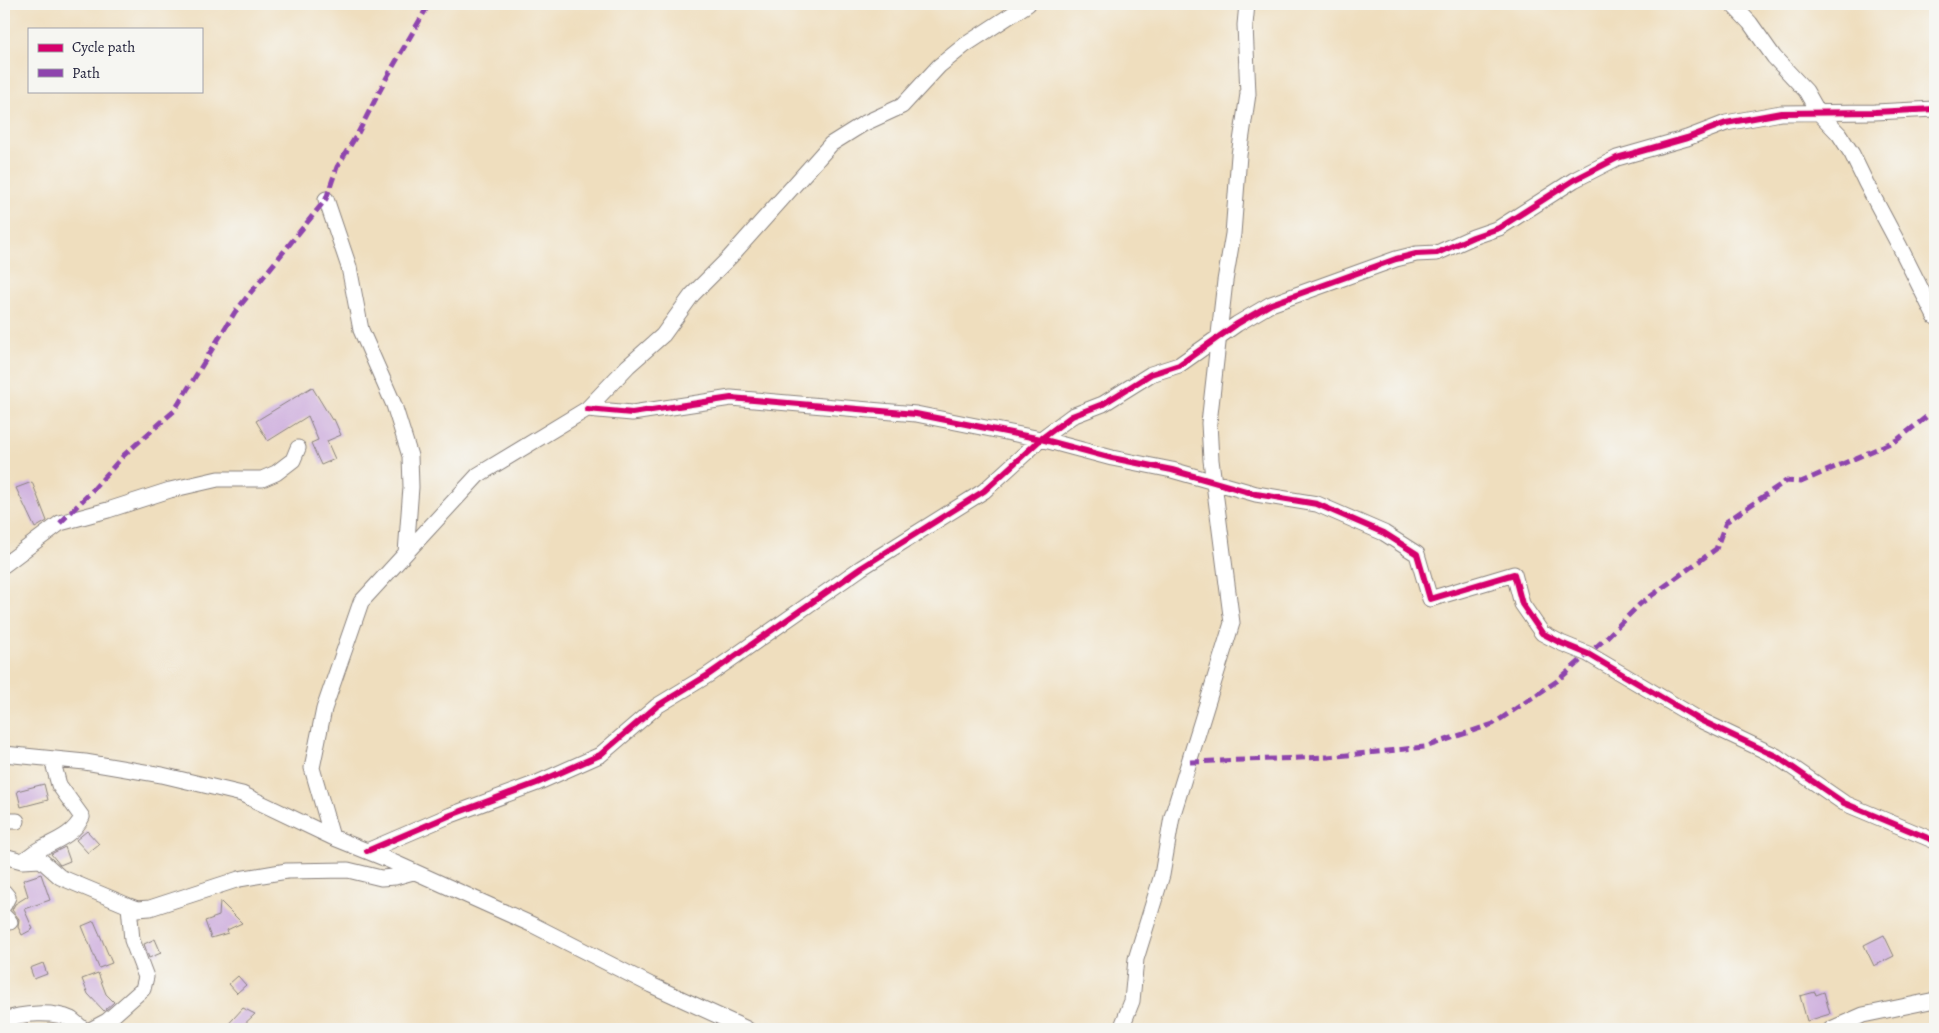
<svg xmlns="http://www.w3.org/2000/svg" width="1939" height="1033" font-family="Alegreya,serif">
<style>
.building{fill:#d0b2df}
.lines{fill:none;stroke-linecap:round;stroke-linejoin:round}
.minor-casing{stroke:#88807c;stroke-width:17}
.minor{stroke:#fff;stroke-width:15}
.quiet{stroke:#8e44ad;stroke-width:5;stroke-dasharray:10 5;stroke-linecap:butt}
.cycleway-casing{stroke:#f6f6f2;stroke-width:9}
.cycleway{stroke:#d6006c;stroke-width:6}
</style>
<rect width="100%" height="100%" fill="#f6f6f2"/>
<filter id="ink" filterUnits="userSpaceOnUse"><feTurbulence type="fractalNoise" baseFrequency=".02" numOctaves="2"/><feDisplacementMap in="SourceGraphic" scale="10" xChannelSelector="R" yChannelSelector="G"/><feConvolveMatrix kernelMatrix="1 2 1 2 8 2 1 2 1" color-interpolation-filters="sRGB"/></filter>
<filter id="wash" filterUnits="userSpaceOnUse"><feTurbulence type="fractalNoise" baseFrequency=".0096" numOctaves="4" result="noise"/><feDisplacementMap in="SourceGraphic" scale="20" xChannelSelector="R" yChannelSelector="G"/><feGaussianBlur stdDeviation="1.12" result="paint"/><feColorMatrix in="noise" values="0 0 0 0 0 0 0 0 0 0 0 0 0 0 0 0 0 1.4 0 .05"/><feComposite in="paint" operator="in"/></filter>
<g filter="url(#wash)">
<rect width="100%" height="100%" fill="#efdebe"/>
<g id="blocks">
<path class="building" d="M312,387L332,420L334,419L341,435L327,441L335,459L321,465L311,443L318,440L308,416L268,441L256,421Z
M32,482L47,521L35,528L16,488Z
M44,784L48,800L21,807L17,791Z
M87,831L99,844L88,853L76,840Z
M65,847L70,861L60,865L51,854Z
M41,874L50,900L24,909L33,929L22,935L18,927L19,919L12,910L15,904L28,896L23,880Z
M220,901L242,923L227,930L228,933L211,938L205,921L219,916Z
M94,921L112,963L99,968L82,926Z
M1884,935L1894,956L1874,966L1864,945Z
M155,939L161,953L149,958L144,944Z
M43,963L47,974L34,979L30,968Z
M98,973L106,994L114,1002L104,1011L88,994L82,979Z
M238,976L246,985L237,993L229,984Z
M1815,992L1816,995L1824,992L1830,1014L1807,1021L1800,996Z
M243,1008L255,1014L239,1029H224Z"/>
</g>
</g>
<g filter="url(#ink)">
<use href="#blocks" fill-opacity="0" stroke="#88807c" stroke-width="1"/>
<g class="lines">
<defs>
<path id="minor" d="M1732,4L1750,23L1774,57L1806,91L1818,112L1839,134L1852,154L1866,183L1900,247L1935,317
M326,199L349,267L361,330L394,405L410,456L411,487L406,553L361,602L324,709L312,768L332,837
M587,409L632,413L731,398L916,414L1041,439L1112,458L1172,470L1256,494L1317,504L1384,533L1417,554L1430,599L1514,574L1522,604L1542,633L1561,643L1588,654L1700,720L1776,756L1844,803L1935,841
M406,553L478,475L587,409L628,366L663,335L692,295L730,257L831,144L863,124L902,106L939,66L965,45L1028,4
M4,565L60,523L108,510L170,490L218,479H262L276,473L293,460L298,448
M4,754L85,762L162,775L242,794L332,837L384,858L533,925L651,985L747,1029
M4,821H17
M367,851L451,815L537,783L600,755L657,706L708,675L861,568L984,491L1041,439L1072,416L1103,404L1151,374L1179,365L1237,324L1271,304L1396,259L1416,254L1437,253L1473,237L1499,228L1574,180L1617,158L1687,138L1726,123L1781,113L1875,112L1935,109
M4,856L22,861L41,860L60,877L129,906
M22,861C29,857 35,851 42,848C58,840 74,834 82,817L59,785L52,759
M4,892L8,897L4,905
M4,916L10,922
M4,1020C22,1013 53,1011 71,1019C75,1022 79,1026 83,1029
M92,1029L107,1021L143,989L146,977L132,940L129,906L137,909L150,908L239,879L287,871L348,870L381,878L395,877L413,872
M1121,1029L1132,1001L1136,959L1162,875L1172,817L1232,623L1211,460L1209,423L1225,281L1233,234L1239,155L1248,94L1245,25L1247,4
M1831,1029L1863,1015L1935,1000"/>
</defs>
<use href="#minor" class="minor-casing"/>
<use href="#minor" class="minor"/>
<path class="quiet" d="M60,523L91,492L124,455L174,411L235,312L326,199L337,167L358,133L387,77L429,4
M1190,762L1328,757L1425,747L1493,724L1557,681L1604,640L1640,604L1716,549L1726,522L1786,481L1801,482L1897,440L1935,410"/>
<defs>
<path id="cycleway" d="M587,409L632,413L731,398L916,414L1041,439L1112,458L1172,470L1256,494L1317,504L1384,533L1417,554L1430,599L1514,574L1522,604L1542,633L1561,643L1588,654L1700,720L1776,756L1844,803L1935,841
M367,851L451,815L537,783L600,755L657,706L708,675L861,568L984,491L1041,439L1072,416L1103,404L1151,374L1179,365L1237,324L1271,304L1396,259L1416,254L1437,253L1473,237L1499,228L1574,180L1617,158L1687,138L1726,123L1781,113L1875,112L1935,109"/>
</defs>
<use href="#cycleway" class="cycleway-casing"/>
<use href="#cycleway" class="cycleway"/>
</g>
</g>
<rect width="1939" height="1033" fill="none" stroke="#f6f6f2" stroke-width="20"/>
<rect x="28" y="28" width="175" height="65" fill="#f6f6f2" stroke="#a1a1a9"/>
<rect x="38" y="44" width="25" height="8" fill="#d6006c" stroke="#a1a1a9"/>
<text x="72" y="52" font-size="15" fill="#22223b">Cycle path</text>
<rect x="38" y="69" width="25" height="8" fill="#8e44ad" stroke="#a1a1a9"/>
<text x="72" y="78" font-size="15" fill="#22223b">Path</text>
</svg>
